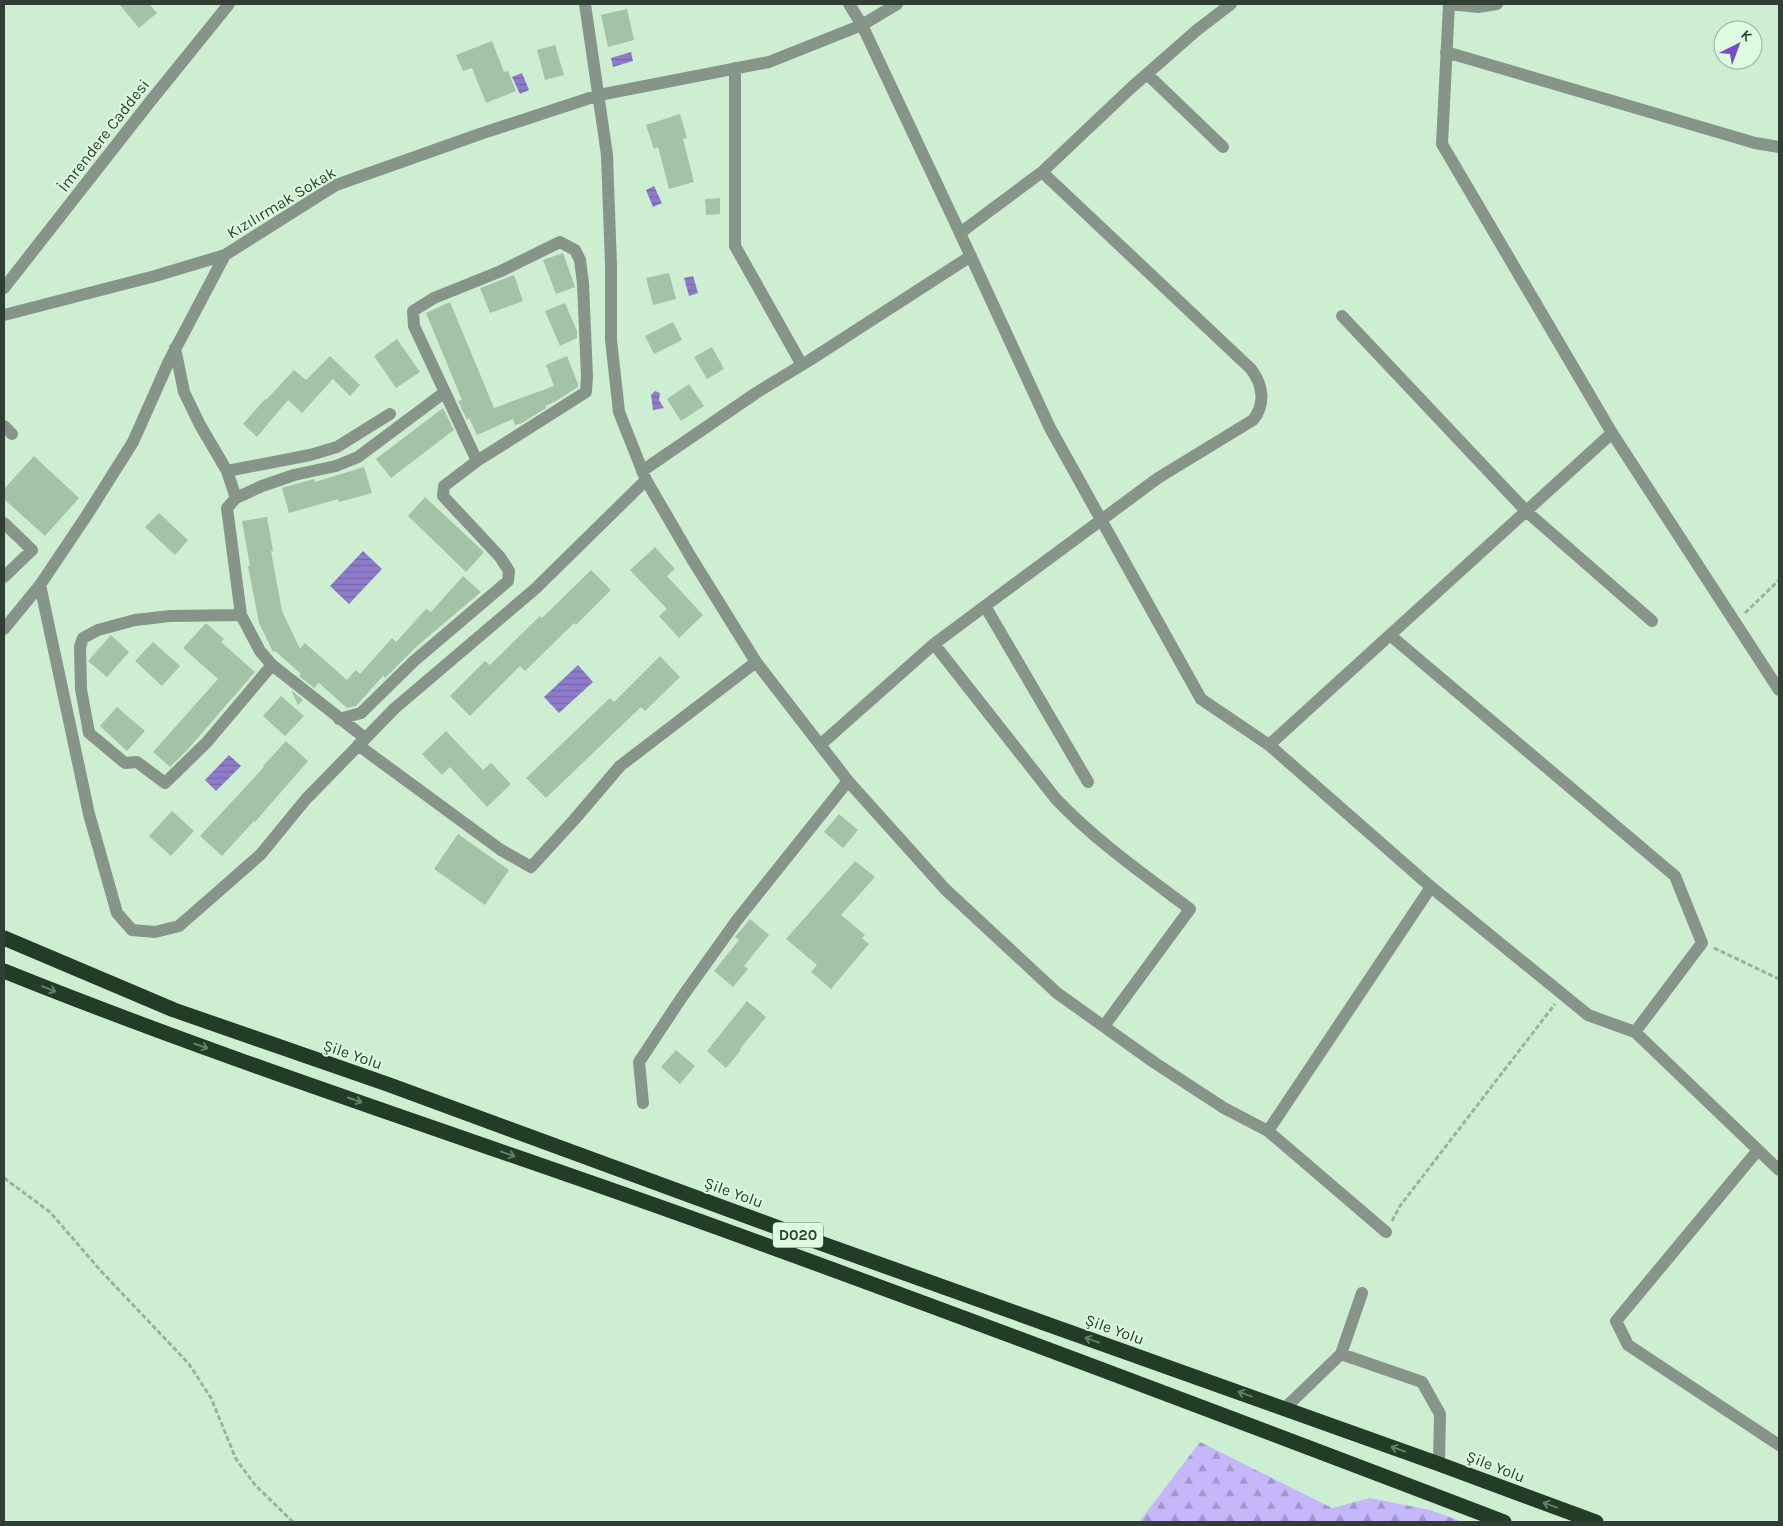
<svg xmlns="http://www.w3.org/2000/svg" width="1783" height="1526" font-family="Karla,sans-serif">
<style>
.forest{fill:url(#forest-firs)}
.water{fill:url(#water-rules)}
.building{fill:#a4c2a8}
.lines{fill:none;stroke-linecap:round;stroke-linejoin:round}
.path{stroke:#99b39c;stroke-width:3;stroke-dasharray:5 2.5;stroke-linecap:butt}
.minor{stroke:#879489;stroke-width:12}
.highway{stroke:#223c27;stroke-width:15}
.oneway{stroke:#637f68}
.labels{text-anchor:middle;stroke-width:4;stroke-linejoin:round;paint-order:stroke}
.shield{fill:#dcfbe0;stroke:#647767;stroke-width:1}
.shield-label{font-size:15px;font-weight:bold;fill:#313e33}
.street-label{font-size:16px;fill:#313e33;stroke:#dcfbe0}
</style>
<defs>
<pattern id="forest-firs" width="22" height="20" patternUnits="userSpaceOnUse" patternTransform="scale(1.25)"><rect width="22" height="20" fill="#c5b7fa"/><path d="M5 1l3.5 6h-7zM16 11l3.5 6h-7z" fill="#a196cb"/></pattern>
<pattern id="water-rules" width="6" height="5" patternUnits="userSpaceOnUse" patternTransform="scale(1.25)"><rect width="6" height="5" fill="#8f7bcb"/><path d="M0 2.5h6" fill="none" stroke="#7566a5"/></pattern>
</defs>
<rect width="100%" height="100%" fill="#ceeed2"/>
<path class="forest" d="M1200,1442L1332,1508L1370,1498L1430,1510L1463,1522H1139Z"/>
<path class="water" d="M631,52L633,61L613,67L611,58Z
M522,73L529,90L520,94L512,77Z
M654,186L662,203L653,207L646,190Z
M693,276L698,293L689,296L684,278Z
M655,391L660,393L659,400L664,408L653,410L651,395Z
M363,551L382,569L349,604L330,586Z
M578,665L593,682L559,713L544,697Z
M229,755L241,766L216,791L205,780Z"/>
<path class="building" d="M119,4H149L157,13L139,28Z
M627,9L634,40L608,47L601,15Z
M492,41L504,72L508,71L516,91L486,103L472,68L463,71L456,55Z
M555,45L564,75L545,80L537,50Z
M680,114L687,138L683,139L694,182L669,189L658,147L654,149L646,125Z
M720,198V214L706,215L705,199Z
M563,253L575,287L556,294L543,260Z
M669,273L676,299L653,305L646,278Z
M514,275L523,301L490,313L480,288Z
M450,302L494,408L554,386L546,365L567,356L578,384V387L556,401L545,406L546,408L522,423L515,425L513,419L477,435L469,418L467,420L458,401L462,400L426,313Z
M565,303L577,331V338L560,346L545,311Z
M673,322L682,340L654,354L645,336Z
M397,339L420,372L396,388L374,356Z
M712,347L724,369L707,379L694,357Z
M330,356L360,385L350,396L333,379L302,413L288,400L257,437L243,424L265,399L266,400L294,370L306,380Z
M689,384L704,406L681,421L667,399Z
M443,408L454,430L391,478L376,459Z
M34,456L79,498L45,536L4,499V489Z
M364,467L372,493L339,502L338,499L289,513L282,488L314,479L315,482Z
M425,497L484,552L466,572L408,516Z
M159,513L188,540L175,555L145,527Z
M267,517L273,551H271L282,611L300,649L305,643L347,680L356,670L360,674L392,638L396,642L426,609L431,612L463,576L481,592L417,646L385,678L383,676L356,706L347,708L319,683L314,688L299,676L301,674L275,651L273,652L259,623L248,566H250L242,521Z
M655,547L675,569L667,576L703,615L679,638L659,616L667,609L630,570Z
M591,570L611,590L576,625L574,623L525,671L520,666L470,716L450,696L485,661L490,665L540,616L542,618Z
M205,624H207L224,639L221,642L255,672L188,749L170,767L153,752L218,679L183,648Z
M111,635L129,652L107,677L88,661Z
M153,642L180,666L162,686L135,661Z
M660,656L680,677L645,711L641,707L546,798L526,778L610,698L614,702Z
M291,690L303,700L298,705Z
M281,696L304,716L285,736L263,716Z
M117,707L145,731L127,751L100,726Z
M446,731L483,770L491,763L511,784L487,807L450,767L442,775L422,754Z
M286,741L308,761L255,822L254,821L222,856L200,836L264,767L263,766Z
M172,811L194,831L171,856L149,836Z
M839,814L858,830L843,848L824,832Z
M458,834L509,870L485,905L434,869Z
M855,861L875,877L841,915L865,935L862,938L869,944L831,989L811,972L817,965L786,939Z
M750,919L769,935L744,966L748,969L733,987L714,971L739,940L735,937Z
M747,1001L766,1017L740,1049L741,1050L726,1068L707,1051Z
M676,1050L695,1066L680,1084L661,1067Z"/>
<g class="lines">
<path class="path" d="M1745,613L1779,580
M1714,948L1779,979
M4,1178L50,1212L100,1270L189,1364L211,1398L236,1459L255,1485L293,1522
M1392,1221L1400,1206L1555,1004"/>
<path class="minor" d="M585,4L607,155L611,265V340L619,412L646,480L692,559L756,662L848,781L945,889L1057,993L1155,1063L1224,1108L1268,1131L1386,1232
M849,4L862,25L960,233L1050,428L1201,699L1269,745L1431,887L1588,1015L1635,1032L1702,943L1675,876L1391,636
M1449,4L1442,144L1612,433L1779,690
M1450,4L1478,7L1497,4
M1446,52L1755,143L1779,147
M735,68V246L802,365
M1147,74L1223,147
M960,233L1042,172L1132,87L1197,30L1231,4
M225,255L169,361L133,442L87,515L40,585L89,814L117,913L132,930L155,932L179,926L219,891L261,854L306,799L395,708L535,589L646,480
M4,288L149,103L229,4
M4,315L155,276L225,255L336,185L480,134L599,95L769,62L862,25L897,4
M1342,316L1527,512L1652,621
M175,348L184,392L200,425L227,471L236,498L227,508L241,615L260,651L272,665L365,738
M4,426L12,434
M227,471L310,455L337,447L390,414
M642,471L756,393L810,360L971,256
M236,498L262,486L294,475L336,466L358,457L445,392
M4,523L32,550L4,577
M985,606L1088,782
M241,615L170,616L135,620L98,630L83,638L80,647L81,689L89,733L125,763L137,762L165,783L207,742L272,665
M4,629L40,585
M934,644L1056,799C1096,841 1143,874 1190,909L1104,1026
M339,719L361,713L414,661L508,581L509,571L500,557L443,496L444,486L477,461L414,326L413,311L434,298L501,271L560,242L575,250L580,260L583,283L587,376L586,392L477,461
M358,745L501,850L531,867L574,820L620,766L756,662
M820,745L934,644L985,606L1158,478L1253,420C1266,404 1263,385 1251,369L1042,172
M1269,745L1612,433
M1635,1032L1779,1170
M643,1103L639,1062L682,997L737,920L848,781
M1268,1131L1431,887
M1758,1150L1616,1321L1628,1345L1779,1445
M1341,1354L1422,1382L1440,1414L1439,1464
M1285,1408L1341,1354L1362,1293"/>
<path class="highway" d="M4,938L174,1010L387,1084L809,1239L1439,1464L1596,1522
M4,971C230,1062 462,1136 691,1218C963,1316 1234,1419 1504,1522"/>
</g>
<defs><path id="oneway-shaft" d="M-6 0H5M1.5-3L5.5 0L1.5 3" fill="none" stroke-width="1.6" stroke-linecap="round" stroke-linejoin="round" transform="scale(1.25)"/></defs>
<g class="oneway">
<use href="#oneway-shaft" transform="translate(49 989) rotate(22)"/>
<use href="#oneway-shaft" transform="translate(201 1046) rotate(19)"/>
<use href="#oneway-shaft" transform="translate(355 1100) rotate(19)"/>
<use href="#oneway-shaft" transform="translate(508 1154) rotate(19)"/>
<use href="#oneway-shaft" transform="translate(1092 1340) rotate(-160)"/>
<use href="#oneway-shaft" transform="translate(1245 1394) rotate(-160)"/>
<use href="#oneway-shaft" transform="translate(1398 1449) rotate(-160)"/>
<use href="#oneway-shaft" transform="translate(1550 1505) rotate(-160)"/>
</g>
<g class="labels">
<rect class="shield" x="773" y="1222.5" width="50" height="25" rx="4"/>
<g class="shield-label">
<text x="798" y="1240">D020</text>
</g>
<g class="street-label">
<text transform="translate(103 135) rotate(-52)" y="6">İmrendere Caddesi</text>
<text transform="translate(281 202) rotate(-31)" y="6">Kızılırmak Sokak</text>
<text transform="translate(353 1054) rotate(19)" y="6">Şile Yolu</text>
<text transform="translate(734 1192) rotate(20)" y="6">Şile Yolu</text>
<text transform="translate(1115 1329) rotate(20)" y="6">Şile Yolu</text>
<text transform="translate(1496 1466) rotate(21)" y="6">Şile Yolu</text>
</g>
</g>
<rect width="1783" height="1526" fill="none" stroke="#313e33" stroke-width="10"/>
<g transform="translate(1738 45) rotate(42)"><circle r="24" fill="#dcfbe0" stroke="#98af9b"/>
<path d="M0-4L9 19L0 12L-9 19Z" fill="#754fc8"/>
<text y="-8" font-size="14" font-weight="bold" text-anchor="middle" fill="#313e33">K</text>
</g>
</svg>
